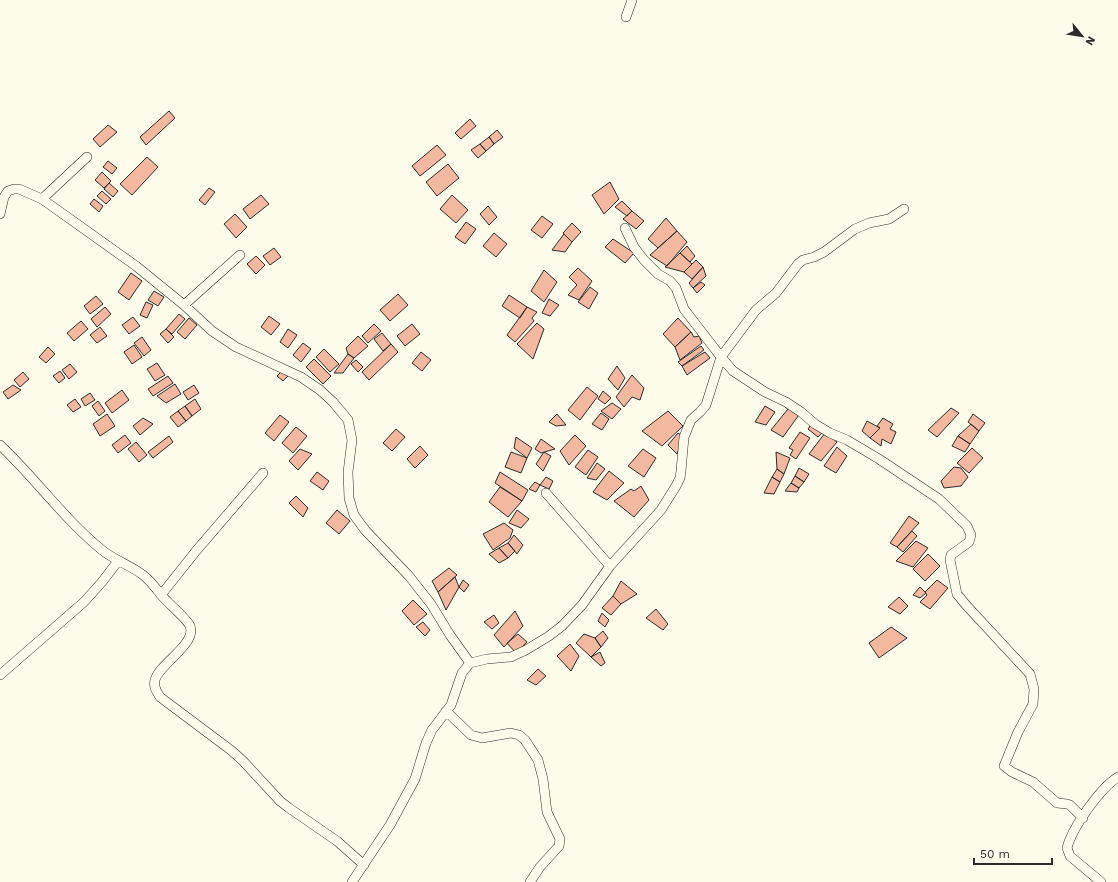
<svg xmlns="http://www.w3.org/2000/svg" width="1118" height="882" font-family="'Work Sans',sans-serif">
<style>
.building{fill:#f2b8a0;stroke:#2b2b2b}
.lines{fill:none;stroke-linecap:round;stroke-linejoin:round}
.street-casing{stroke:#2b2b2b;stroke-width:10}
.street{stroke:#fdfbea;stroke-width:9}
</style>
<rect width="100%" height="100%" fill="#fdfbea"/>
<path class="building" d="M169,111L175,118L146,145L140,137Z
M470,119L476,126L461,139L455,133Z
M108,125L117,132L100,147L93,139Z
M497,130L503,137L494,144L489,137Z
M489,137L494,144L486,151L480,144Z
M480,144L486,151L478,158L471,150Z
M437,145L446,155L420,176L412,166Z
M147,157L158,167L132,195L120,184Z
M108,161L117,168L112,174L103,167Z
M448,164L459,178L437,196L426,182Z
M102,172L111,181L104,188L95,180Z
M610,182L619,199L604,214L592,195Z
M109,183L118,191L113,197L104,189Z
M209,188L215,192L205,205L199,200Z
M102,191L111,199L106,204L97,196Z
M261,195L269,204L250,219L243,209Z
M452,195L468,210L456,223L440,209Z
M94,199L103,206L99,212L90,204Z
M622,201L632,211L627,216L615,207Z
M488,206L497,217L489,225L480,214Z
M632,211L644,221L636,229L623,219Z
M235,214L247,227L236,238L224,224Z
M542,216L553,224L542,238L531,230Z
M666,218L677,231L658,248L648,239Z
M466,222L476,229L465,244L455,237Z
M572,223L581,232L572,242L563,233Z
M677,231L687,242L667,266L650,255Z
M494,233L507,244L496,257L483,246Z
M564,234L572,242L565,252L552,250Z
M613,239L634,253L625,263L605,247Z
M687,246L695,256L690,262L680,253Z
M274,248L281,257L270,265L263,256Z
M680,253L692,264L684,272L665,267Z
M256,256L265,265L256,274L247,264Z
M696,260L703,267L692,279L684,272Z
M703,267L706,276L693,288L689,283Z
M578,268L592,281L579,300L568,295L577,285L569,277Z
M544,270L557,282L544,302L531,291Z
M131,273L142,281L129,300L118,292Z
M701,282L705,285L697,293L693,288Z
M590,287L598,293L589,309L578,302Z
M154,291L164,297L158,306L148,300Z
M398,294L408,305L390,321L380,310Z
M509,295L527,307L520,318L502,306Z
M96,296L103,304L90,314L84,306Z
M549,299L559,305L550,316L542,313Z
M146,302L153,305L147,318L140,315Z
M105,307L111,314L97,327L91,319Z
M527,307L537,312L532,318L534,321L515,342L507,335Z
M179,314L185,319L172,334L166,329Z
M269,316L280,324L271,335L261,327Z
M133,317L140,326L129,334L122,325Z
M189,318L197,325L185,339L177,332Z
M678,318L691,332L675,347L663,334Z
M81,321L88,329L74,341L67,333Z
M537,323L544,329L533,359L517,344Z
M374,324L381,331L368,343L362,336Z
M412,324L420,334L405,346L397,336Z
M100,327L107,336L97,343L90,335Z
M166,329L174,337L168,343L160,334Z
M288,329L297,335L288,348L280,342Z
M691,332L694,337L699,336L702,343L680,360L675,347Z
M382,333L391,344L383,351L374,339Z
M358,336L368,346L354,358L348,354L346,348Z
M142,337L151,350L144,356L134,343Z
M303,343L311,349L301,362L293,355Z
M391,344L398,352L369,380L362,372Z
M134,345L142,357L132,364L124,352Z
M701,346L704,350L682,366L678,362Z
M48,347L55,354L46,363L39,357Z
M324,349L339,364L330,372L316,357Z
M421,352L431,360L422,371L412,363Z
M705,352L710,358L687,375L682,366Z
M348,354L354,358L343,373H334Z
M314,359L331,376L323,384L306,367Z
M356,360L363,367L358,372L351,364Z
M157,363L165,375L155,381L147,369Z
M70,364L77,372L69,379L62,370Z
M617,366L625,378L618,390L608,379Z
M60,371L65,378L59,383L53,376Z
M282,371L289,375L283,381L277,376Z
M23,372L29,379L20,387L14,380Z
M632,375L644,388L640,400L632,397L624,407L616,397Z
M168,376L173,383L153,396L148,389Z
M175,384L181,394L166,403L157,396Z
M13,385L21,390L8,399L3,392Z
M194,385L199,393L188,400L183,392Z
M587,387L598,396L580,420L568,410Z
M122,390L129,400L112,413L105,403Z
M603,391L611,398L605,404L598,399Z
M90,393L95,400L85,406L81,399Z
M75,399L81,407L73,412L67,405Z
M195,399L201,409L192,416L185,406Z
M98,401L105,411L99,416L92,406Z
M612,403L621,409L612,419L601,411Z
M185,406L192,416L186,421L178,411Z
M765,406L775,412L766,425L755,422Z
M784,406L801,412L783,437L771,430L788,409Z
M951,408L959,413L937,437L928,430Z
M178,411L186,421L178,427L170,417Z
M668,411L683,426L662,446L642,431Z
M601,413L609,419L602,430L592,424Z
M107,414L115,426L100,436L93,424Z
M557,414L566,425L556,426L549,422Z
M973,414L985,423L979,431L968,422Z
M280,415L289,422L274,441L265,433Z
M143,418L153,424L140,435L133,426Z
M883,418L893,424L890,429L896,432L891,444L882,439L881,446L870,438L880,428L877,426Z
M867,421L880,428L870,438L862,431Z
M813,422L825,430L818,437L808,429Z
M971,424L979,431L970,444L958,436Z
M296,427L307,436L293,453L282,443Z
M396,429L405,437L392,451L383,443Z
M800,432L810,438L796,459L790,455L793,450L789,448Z
M678,433L684,437L677,454L668,445Z
M825,433L837,442L821,461L809,454Z
M125,435L131,443L118,453L112,445Z
M575,435L586,446L569,465L560,451Z
M169,436L173,442L153,458L148,452Z
M958,436L970,444L965,452L952,446Z
M516,437L532,448L527,458L514,448Z
M541,439L555,449L541,453L535,449Z
M136,442L147,455L139,462L128,449Z
M420,446L428,455L415,468L407,459Z
M837,447L847,456L836,473L824,466Z
M972,448L983,458L969,473L957,463Z
M300,449L312,454L298,470L289,461Z
M643,449L656,458L644,477L628,466Z
M588,450L598,457L586,475L575,467Z
M511,452L527,458L521,473L505,467Z
M544,452L551,456L543,471L536,464Z
M776,452L790,458L784,474L777,469Z
M597,463L605,469L596,480L587,478Z
M954,467L961,468L968,477L961,486L944,488L941,481Z
M799,468L809,474L804,482L795,476Z
M777,469L784,474L780,482L772,477Z
M609,471L624,483L607,500L593,492Z
M317,472L329,481L323,490L310,481Z
M500,472L528,490L522,501L495,483Z
M795,476L804,482L799,488L791,483Z
M546,477L553,481L549,489L540,485Z
M772,477L780,482L774,494L764,493Z
M535,482L540,485L536,492L529,489Z
M791,483L799,488L797,492L785,491Z
M641,486L649,500L634,517L614,501L631,489L634,491Z
M500,487L522,501L508,517L489,502Z
M296,496L308,508L303,517L289,503Z
M337,510L350,521L339,534L326,523Z
M517,510L529,519L521,528L509,523Z
M909,516L919,523L897,547L890,543Z
M504,523L513,530L510,538L493,550L483,534Z
M912,531L917,536L903,552L897,547Z
M514,535L523,545L517,554L508,543Z
M916,541L928,548L913,567L896,561Z
M508,543L515,551L508,558L499,548Z
M499,548L508,558L499,563L489,554Z
M928,554L940,566L925,581L913,569Z
M449,568L457,575L438,592L432,581Z
M455,577L459,587L446,610L438,592Z
M463,580L469,585L464,592L459,587Z
M937,580L948,588L930,609L920,602L927,595L925,592Z
M621,581L637,594L621,604L613,596Z
M920,587L926,593L920,598L913,595Z
M613,596L621,604L611,615L602,608Z
M899,597L908,606L900,614L888,607Z
M413,600L427,614L414,625L402,611Z
M656,609L668,624L663,630L646,618Z
M515,611L523,626L504,647L494,635Z
M602,613L609,620L605,627L598,621Z
M494,615L499,623L492,629L484,622Z
M423,622L430,630L425,636L416,627Z
M891,627L907,638L879,658L869,643Z
M603,631L608,638L601,647L595,638Z
M518,634L527,642L516,653L507,643Z
M584,634L595,638L601,647L591,657L576,643Z
M570,644L579,656L571,671L557,656Z
M600,652L605,663L601,666L591,657Z
M538,669L546,676L536,685L527,680Z"/>
<g class="lines">
<defs>
<path id="street" d="M626,17L632,0
M42,199L87,157
M0,214L4,197L8,191L14,189H19L42,199L136,266L184,305L212,331L236,347L301,377L320,390L333,402L348,420L352,440L348,472L349,498L354,515L365,530L409,576L431,604L450,635L470,663
M625,228L634,247L644,260L658,274L670,281L676,288L684,309L721,357L733,371L765,392L786,402L801,412L815,424L830,433L847,440L879,459L939,499L967,526L971,535L969,542L951,555L950,560L957,594L966,605L1030,674L1034,689L1033,704L1018,732L1004,766L1012,772L1033,782L1057,803L1067,804L1070,805L1083,818
M184,305L240,255
M0,445C35,478 64,519 102,550C114,560 130,565 143,575C151,581 157,590 163,597C170,605 187,619 190,626C197,644 159,664 155,680C153,687 157,692 160,697L232,751L243,761L280,801L289,808L337,841L364,865
M546,493L610,566
M161,595L196,551L263,473
M0,675L84,602L102,582L118,561
M446,711L471,735L482,738L511,733L519,735L525,740L538,760L543,779L547,812L560,839L559,846L540,867L530,882
M352,882L390,825L415,779L426,743L432,730L451,705L462,673L470,663L487,659L511,657L526,650L549,636L562,626L582,605L610,566L661,510L676,486L680,478L681,471L684,437L691,420L700,412L706,405L721,357L756,310L776,293L798,264L803,260L814,257L824,252L855,229L869,223L889,219L904,209
M1101,882L1070,856L1067,848C1072,828 1100,788 1118,777"/>
</defs>
<use href="#street" class="street-casing"/>
<use href="#street" class="street"/>
</g>
<g transform="translate(1082 36) rotate(120)" stroke="#fdfbea" stroke-width="3" paint-order="stroke">
<path d="M0-3L7 15L0 10L-7 15Z" fill="#2b2b2b"/>
<text y="-6" font-size="11" font-weight="bold" text-anchor="middle" fill="#2b2b2b">N</text>
</g>
<path d="M974 858v6h78v-6" fill="none" stroke="#2b2b2b" stroke-width="2"/>
<text x="980" y="858" font-size="12" fill="#2b2b2b" stroke="#fdfbea" stroke-width="3" paint-order="stroke">50 m</text>
</svg>
